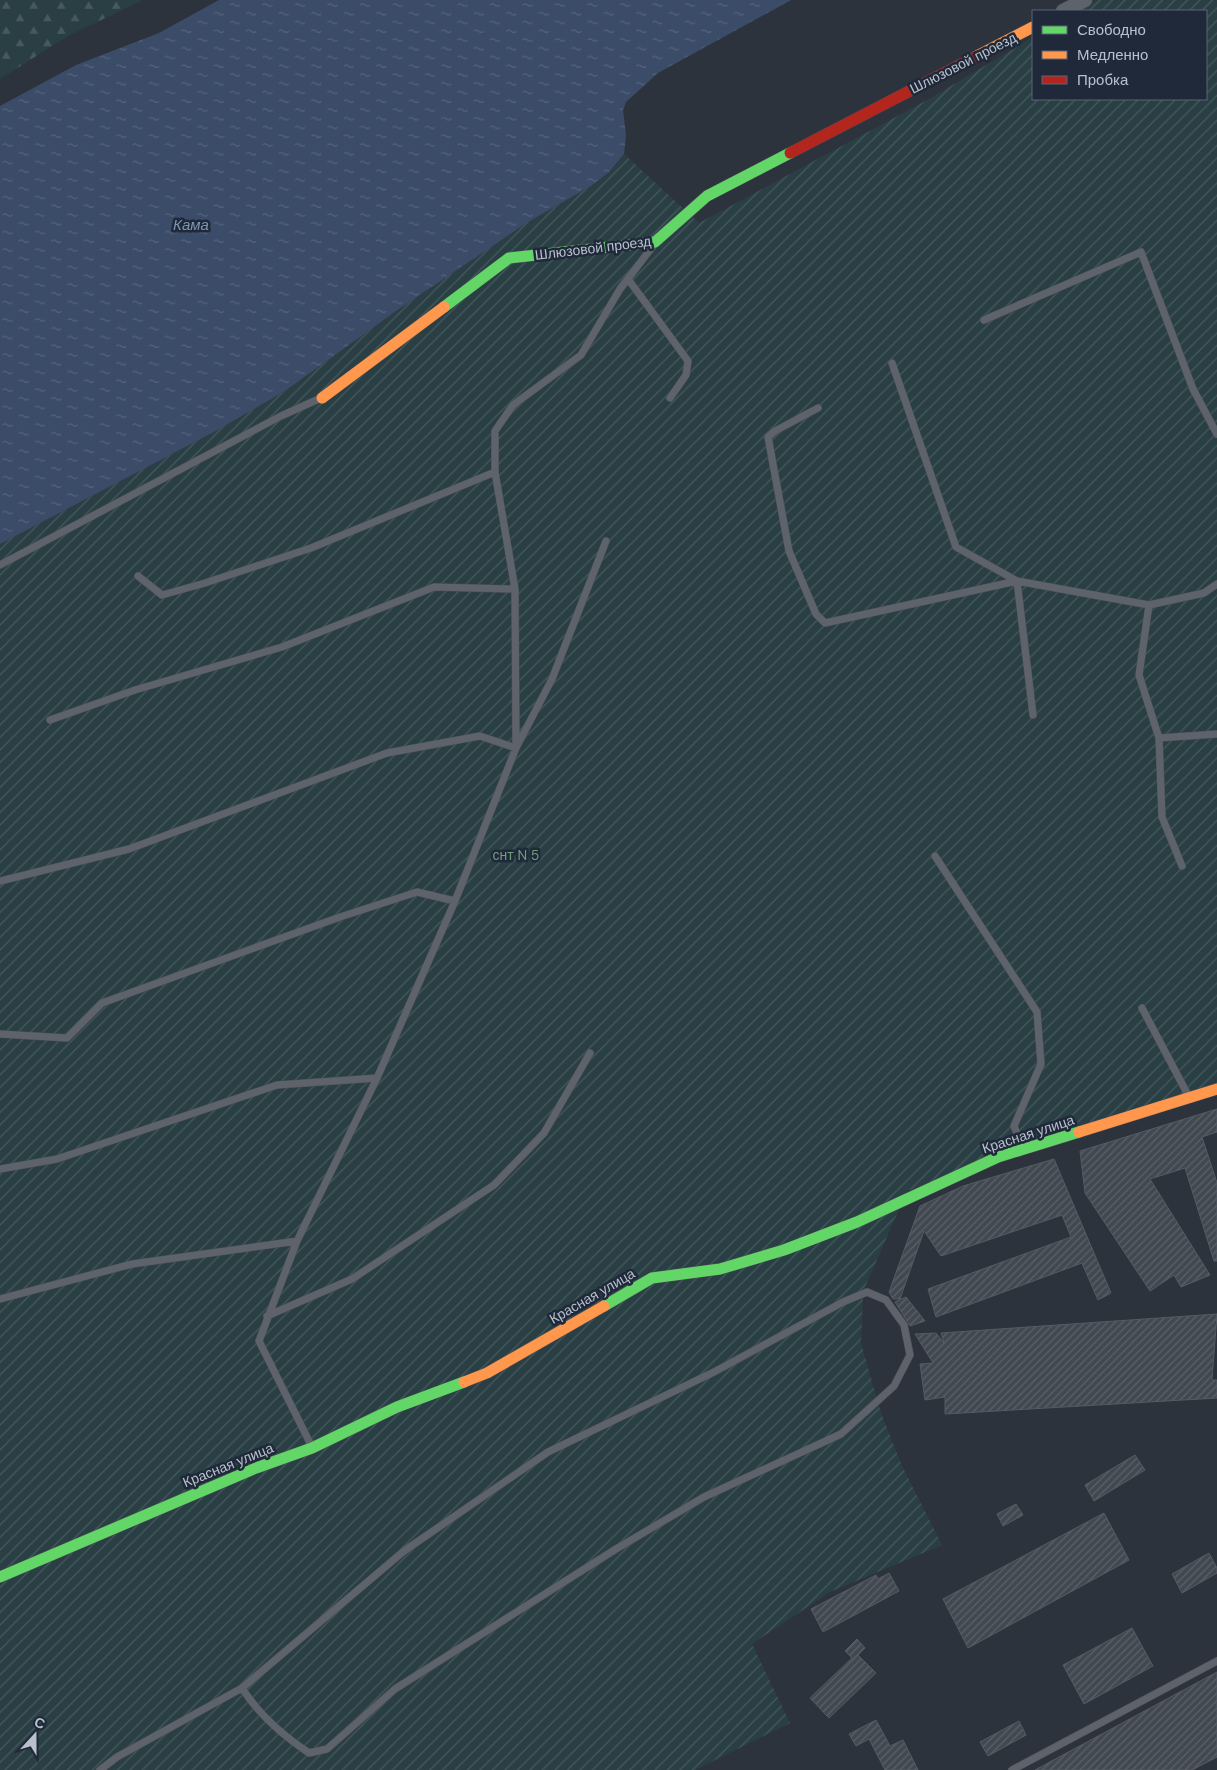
<svg xmlns="http://www.w3.org/2000/svg" width="1217" height="1770" font-family="'DM Sans',sans-serif">
<style>
.forest{fill:url(#forest-firs)}
.garden{fill:url(#garden-furrows)}
.water{fill:url(#water-ripples)}
.building{fill:url(#building-hatch);stroke:#555b65}
.lines{fill:none;stroke-linecap:round;stroke-linejoin:round}
.lane-casing{stroke:#4a4e55;stroke-width:8}
.street-casing{stroke:#4a4e55;stroke-width:15}
.fast-casing{stroke:#4a4e55;stroke-width:12}
.slow-casing{stroke:#4a4e55;stroke-width:12}
.jam-casing{stroke:#4a4e55;stroke-width:12}
.lane{stroke:#5e626a;stroke-width:7}
.street{stroke:#5e626a;stroke-width:14}
.fast{stroke:#63d668;stroke-width:11}
.slow{stroke:#ff974d;stroke-width:11}
.jam{stroke:#b3261e;stroke-width:11}
.labels{text-anchor:middle;stroke-width:5;stroke-linejoin:round;paint-order:stroke}
.street-label{font-size:14px;fill:#b8c0cd;stroke:#1f2939}
.park-label{font-size:14px;fill:#6f9e7b;stroke:#1f2939}
.water-label{font-size:15px;font-style:italic;fill:#7f95b4;stroke:#1f2939}
</style>
<defs>
<pattern id="forest-firs" width="22" height="20" patternUnits="userSpaceOnUse" patternTransform="scale(1.25)"><rect width="22" height="20" fill="#293f44"/><path d="M5 1l3.5 6h-7zM16 11l3.5 6h-7z" fill="#46595e"/></pattern>
<pattern id="garden-furrows" width="10" height="10" patternUnits="userSpaceOnUse" patternTransform="scale(1.25)"><rect width="10" height="10" fill="#293f44"/><path d="M-1 1l2-2M0 10L10 0M9 11l2-2" fill="none" stroke="#46595e"/></pattern>
<pattern id="water-ripples" width="26" height="14" patternUnits="userSpaceOnUse" patternTransform="scale(1.25)"><rect width="26" height="14" fill="#3b4c69"/><path d="M2 4q2-2 4 0t4 0M15 11q2-2 4 0t4 0" fill="none" stroke="#55647d"/></pattern>
<pattern id="building-hatch" width="6" height="6" patternUnits="userSpaceOnUse" patternTransform="scale(1.25)"><rect width="6" height="6" fill="#424850"/><path d="M-1 1l2-2M0 6l6-6M5 7l2-2" fill="none" stroke="#5b6168"/></pattern>
</defs>
<rect width="100%" height="100%" fill="#2d333d"/>
<path class="forest" d="M0,0H143L68,36L0,79Z"/>
<path class="garden" d="M1096,0H1217V1083L907,1191L863,1292L861,1343L881,1413L902,1466L942,1545L830,1592L752,1644L790,1723L695,1770H0V544L214,432L285,391L396,311L528,222L591,186L609,172L624,154L699,223L929,99L1033,37V99H1206V11H1077Z"/>
<path class="water" d="M219,0H791L658,73L626,102L623,110L626,135L624,154L609,172L591,186L528,222L396,311L285,391L214,432L0,544V106L76,65L159,33Z"/>
<path class="building" d="M1217,1109V1132L1202,1137L1217,1183V1261H1214L1185,1168L1150,1179L1210,1275L1181,1287L1174,1275L1150,1291L1085,1193L1080,1151Z
M1054,1159L1111,1293L1098,1300L1082,1263L936,1317L928,1289L1071,1237L1062,1215L941,1256L924,1231L900,1299H893L889,1292L920,1206L963,1186Z
M906,1297L925,1321L910,1326L895,1302Z
M1217,1314L1212,1380H1217V1398L945,1414V1397L925,1400L920,1364L933,1363L915,1334L936,1333L944,1343L941,1333Z
M1135,1455L1145,1470L1094,1501L1085,1485Z
M1016,1504L1023,1515L1003,1526L997,1514Z
M1104,1513L1129,1560L968,1648L943,1599Z
M1209,1553L1217,1568V1573L1182,1593L1172,1574Z
M889,1573L899,1591L823,1632L811,1609L876,1575L878,1579Z
M1132,1628L1153,1666L1084,1704L1063,1665Z
M857,1639L865,1648L858,1655L876,1673L829,1718L810,1698L852,1658L845,1651Z
M1217,1672V1757L1192,1770H1035Z
M876,1720L890,1746L903,1740L918,1770H885L869,1739L856,1746L849,1734Z
M1019,1721L1026,1735L988,1756L980,1742Z"/>
<g class="lines">
<defs>
<path id="lane" d="M628,279L688,361L686,375L670,398
M984,320L1141,252L1193,389L1217,434
M892,363L956,547L1017,581L1149,605L1204,593L1217,584
M818,408L775,431L768,437L789,551L816,614L825,623L1017,581L1033,715
M0,565L281,416L321,398
M138,576L162,595L205,583L311,548L495,472
M1149,605L1139,675L1159,738L1162,817L1182,866
M50,720L135,690L282,647L434,587L515,589
M1159,738L1217,734
M935,856L1037,1012L1041,1064L1014,1126L1023,1148
M0,881L129,849L387,753L480,736L516,748L552,679L606,541
M1142,1008L1188,1095
M0,1034L67,1038L102,1003L340,917L417,892L455,901
M0,1169L57,1159L277,1085L377,1078
M0,1299L132,1264L297,1241
M267,1316L352,1279L494,1185L544,1133L590,1053
M311,1445L259,1341L297,1241L377,1078L455,901L516,748L515,589L495,472V431L513,405L581,355L620,289L653,246
M100,1770L117,1757L242,1688L404,1551L548,1452L714,1372L843,1302L867,1292L886,1300L904,1325L910,1355L894,1386L841,1434L704,1497L616,1549L395,1689L327,1749L309,1753C282,1735 259,1715 242,1688
M1012,1770L1217,1661"/>
<path id="street" d="M1063,11L1085,0"/>
<path id="fast" d="M444,307L509,258L655,242L707,196L790,153
M604,1306L652,1278L720,1269L784,1250L857,1222L998,1157L1079,1132
M0,1577L256,1468L312,1448L397,1407L464,1382"/>
<path id="slow" d="M977,56L1033,27
M322,398L444,307
M1079,1132L1217,1089
M464,1382L487,1373L604,1306"/>
<path id="jam" d="M790,153L977,56"/>
</defs>
<use href="#lane" class="lane-casing"/>
<use href="#street" class="street-casing"/>
<use href="#fast" class="fast-casing"/>
<use href="#slow" class="slow-casing"/>
<use href="#jam" class="jam-casing"/>
<use href="#lane" class="lane"/>
<use href="#street" class="street"/>
<use href="#fast" class="fast"/>
<use href="#slow" class="slow"/>
<use href="#jam" class="jam"/>
</g>
<g class="labels">
<g class="street-label">
<text transform="translate(963 63) rotate(-27)" y="5">Шлюзовой проезд</text>
<text transform="translate(593 248) rotate(-7)" y="5">Шлюзовой проезд</text>
<text transform="translate(1028 1134) rotate(-18)" y="5">Красная улица</text>
<text transform="translate(592 1296) rotate(-30)" y="5">Красная улица</text>
<text transform="translate(228 1465) rotate(-22)" y="5">Красная улица</text>
</g>
<g class="park-label">
<text x="516" y="860">снт N 5</text>
</g>
<g class="water-label">
<text x="191" y="230">Кама</text>
</g>
</g>
<rect x="1032" y="10" width="175" height="90" fill="#1f2939" stroke="#5c6574"/>
<rect x="1042" y="26" width="25" height="8" fill="#63d668" stroke="#5c6574"/>
<text x="1077" y="35" font-size="15" fill="#b8c0cd">Свободно</text>
<rect x="1042" y="51" width="25" height="8" fill="#ff974d" stroke="#5c6574"/>
<text x="1077" y="60" font-size="15" fill="#b8c0cd">Медленно</text>
<rect x="1042" y="76" width="25" height="8" fill="#b3261e" stroke="#5c6574"/>
<text x="1077" y="85" font-size="15" fill="#b8c0cd">Пробка</text>
<g transform="translate(35 1735) rotate(21)" stroke="#1f2939" stroke-width="4" paint-order="stroke">
<path d="M0-4L9 19L0 12L-9 19Z" fill="#b8c0cd"/>
<text y="-8" font-size="14" font-weight="bold" text-anchor="middle" fill="#b8c0cd">С</text>
</g>
</svg>
